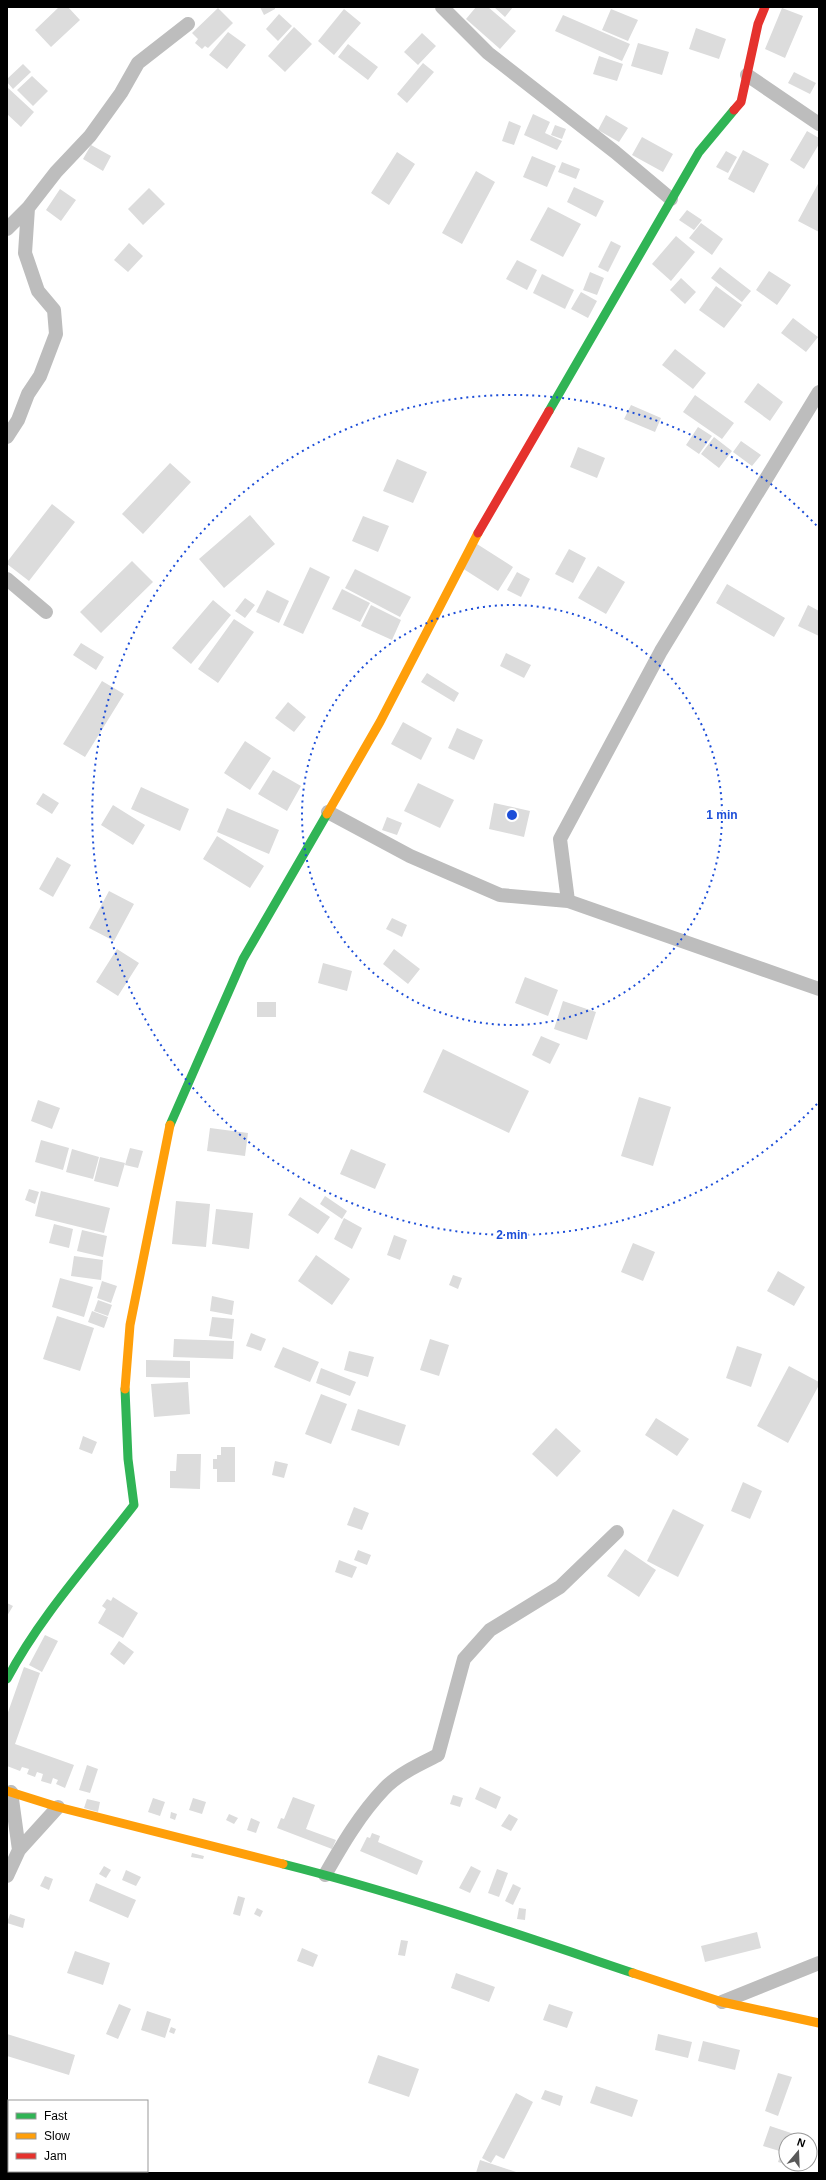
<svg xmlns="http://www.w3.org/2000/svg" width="826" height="2180" font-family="Arial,sans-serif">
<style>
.building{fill:#dcdcdc}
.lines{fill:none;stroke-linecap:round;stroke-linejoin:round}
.street{stroke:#bdbdbd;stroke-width:14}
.fast{stroke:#30b455;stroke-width:9}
.slow{stroke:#ff9f0a;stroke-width:9}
.jam{stroke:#e5322d;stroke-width:9}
.ring{fill:none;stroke:#1d4ed8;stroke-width:2;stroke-dasharray:2 4}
.centre{fill:#1d4ed8;stroke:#fff;stroke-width:2}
.ring-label{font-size:12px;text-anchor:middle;font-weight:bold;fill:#1d4ed8;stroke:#fff;stroke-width:3.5;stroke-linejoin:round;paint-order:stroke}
</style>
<rect width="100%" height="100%" fill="#fff"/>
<path class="building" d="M59,7H68L80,20L51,47L35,30Z
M260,7H275V9L264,15Z
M476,7H488L516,31L500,49L466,19Z
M494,7H513L505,17Z
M218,8L233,23L208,48L205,46L202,49L195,43L198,39L192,33Z
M782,8L803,16L785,58L765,49Z
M344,9L361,23L334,55L318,41Z
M611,9L638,20L628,41L602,30Z
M279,14L292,26L278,41L266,29Z
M563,15L630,44L622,61L555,31Z
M294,27L312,44L285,72L268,56Z
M696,28L726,39L719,59L689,49Z
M228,32L246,45L227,69L209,55Z
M422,33L436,46L418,65L404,52Z
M638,43L669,52L662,75L631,66Z
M348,44L378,67L368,80L338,57Z
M599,56L623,64L617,81L593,74Z
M423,63L434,72L407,103L397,94Z
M23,64L31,72L13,89L7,82V79Z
M794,72L816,83L810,94L788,83Z
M32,76L48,91L33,106L17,90Z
M7,87L34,112L21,127L7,114Z
M533,114L550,122L545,133L562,141L557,150L524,135Z
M606,115L628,128L619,142L598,130Z
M509,121L521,126L514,145L502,141Z
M555,125L566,129L562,139L551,135Z
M807,131L819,138V144L804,169L790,160Z
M642,137L673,154L663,172L632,155Z
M91,145L111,156L103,171L83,159Z
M743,150L769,164L754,193L728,179Z
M726,151L737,157L728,173L716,167Z
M397,152L415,164L389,205L371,193Z
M532,156L556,166L547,187L523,177Z
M562,162L580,169L576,179L558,172Z
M476,171L495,182L462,244L442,233Z
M819,182V232L798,221Z
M574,187L604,201L596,217L567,202Z
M149,188L165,204L143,225L128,209Z
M60,189L76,200L61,221L46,210Z
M548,207L581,224L563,257L530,240Z
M687,210L702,220L694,230L679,220Z
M701,223L723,239L712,255L689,238Z
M676,236L695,252L671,281L652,264Z
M611,241L621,246L608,272L598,267Z
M129,243L143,256L128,272L114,260Z
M517,260L537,270L527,290L506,279Z
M720,267L751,291L742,302L711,278Z
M769,271L791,285L777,305L756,290Z
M590,272L604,278L597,295L583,290Z
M542,274L574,290L565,309L533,293Z
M681,278L696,292L685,304L670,290Z
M716,286L742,305L724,328L699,310Z
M581,292L597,301L588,318L571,309Z
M793,318L818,337L806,352L781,333Z
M675,349L706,373L693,389L662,365Z
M758,383L783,402L770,421L744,402Z
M695,395L734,423L722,439L683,412Z
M631,405L661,418L655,432L624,419Z
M698,427L712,436L699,454L686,445Z
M714,437L732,451L719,468L701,454Z
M741,441L761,455L752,466L733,452Z
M578,447L605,458L597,478L570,467Z
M397,459L427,472L413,503L383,491Z
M170,463L191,482L143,534L122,514Z
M52,504L75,522L29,581L7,564V562Z
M250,515L275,544L224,588L199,559Z
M363,516L389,526L378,552L352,541Z
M477,544L513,567L498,591L462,568Z
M569,549L586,558L573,583L555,574Z
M132,561L153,582L101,633L80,612Z
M598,566L625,582L606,614L578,598Z
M310,567L330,577L303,634L283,625Z
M355,569L411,597L400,617L345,588Z
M517,572L530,579L521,597L507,590Z
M727,584L785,618L774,637L716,603Z
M342,589L370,603L360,622L332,609Z
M267,590L289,601L279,623L256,612Z
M245,598L255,605L245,618L235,611Z
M213,600L231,615L191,664L172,648Z
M371,605L401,620L392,640L361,626Z
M808,605L819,611V636L798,626Z
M234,619L254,632L218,683L198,669Z
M81,643L104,657L96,670L73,655Z
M506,653L531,665L524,678L500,666Z
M427,673L459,693L454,702L421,682Z
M102,681L124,694L85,757L63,744Z
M288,702L306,717L294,732L275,718Z
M403,722L432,738L421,760L391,744Z
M457,728L483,740L474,760L448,748Z
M245,741L271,758L250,790L224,773Z
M273,770L301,786L287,811L258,794Z
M418,783L454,800L440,828L404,811Z
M141,787L189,809L180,831L131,809Z
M43,793L59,803L52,814L36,804Z
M494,803L530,811L524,837L489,829Z
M113,805L145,825L133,845L101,825Z
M227,808L279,830L269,854L217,832Z
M387,817L402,823L397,835L382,830Z
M217,836L264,866L250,888L203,859Z
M57,857L71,865L53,897L39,889Z
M109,891L134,904L114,941L89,928Z
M392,918L407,925L402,937L386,929Z
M117,949L139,963L118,996L96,982Z
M394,949L420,969L408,984L383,964Z
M323,963L352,971L347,991L318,983Z
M525,977L558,990L548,1016L515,1003Z
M563,1001L596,1012L587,1040L554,1029Z
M257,1002H276V1017H257Z
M541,1036L560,1044L550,1064L532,1055Z
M443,1049L529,1091L509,1133L423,1092Z
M639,1097L671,1107L653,1166L621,1156Z
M38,1100L60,1108L52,1129L31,1121Z
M210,1128L248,1133L245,1156L207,1151Z
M41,1140L69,1148L63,1170L35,1162Z
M130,1148L143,1151L138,1168L125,1165Z
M72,1149L99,1157L93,1179L66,1172Z
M351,1149L386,1164L375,1189L340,1174Z
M100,1157L125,1163L118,1187L94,1181Z
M29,1189L39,1192L35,1204L25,1200Z
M41,1191L110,1208L104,1233L35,1216Z
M325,1196L347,1211L342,1219L320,1204Z
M300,1197L330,1217L318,1234L288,1215Z
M176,1201L210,1204L206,1247L172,1244Z
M216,1209L253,1213L249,1249L212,1244Z
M344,1218L362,1228L352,1249L334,1239Z
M54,1224L73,1229L69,1248L49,1243Z
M82,1230L107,1236L103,1257L77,1251Z
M394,1235L407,1240L400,1260L387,1255Z
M633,1243L655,1252L643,1281L621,1272Z
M316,1255L350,1279L332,1305L298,1281Z
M74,1256L103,1260L101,1280L71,1276Z
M778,1271L805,1287L794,1306L767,1291Z
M453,1275L462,1278L458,1289L449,1285Z
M60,1278L93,1287L84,1317L52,1307Z
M102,1281L117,1286L111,1303L97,1298Z
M212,1296L234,1301L232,1315L210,1311Z
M98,1300L112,1305L108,1316L94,1311Z
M92,1311L108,1317L104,1328L88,1322Z
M57,1316L94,1328L80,1371L43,1359Z
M212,1317L234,1319L232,1339L209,1336Z
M251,1333L266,1339L261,1351L246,1346Z
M174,1339L234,1341L233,1359L173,1357Z
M430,1339L449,1345L439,1376L420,1370Z
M737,1346L762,1354L751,1387L726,1378Z
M283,1347L319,1362L310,1382L274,1367Z
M349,1351L374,1357L368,1377L344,1370Z
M146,1360L190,1361V1378L146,1377Z
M789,1366L819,1382V1385L788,1443L757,1426Z
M321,1368L356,1382L350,1396L316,1383Z
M188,1382L190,1414L154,1417L151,1384Z
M321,1394L347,1404L331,1444L305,1434Z
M358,1409L406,1425L399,1446L351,1430Z
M656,1418L689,1439L677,1456L645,1435Z
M556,1428L581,1451L557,1477L532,1454Z
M83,1436L97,1442L92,1454L79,1449Z
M221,1447H235V1482H217V1469H213V1459H217V1455H221Z
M177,1454H201L200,1489L170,1488V1471H176Z
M275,1461L288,1464L284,1478L272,1475Z
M743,1482L762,1491L750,1519L731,1511Z
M354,1507L369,1513L362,1530L347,1525Z
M673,1509L704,1525L678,1577L647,1561Z
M625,1549L656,1570L639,1597L607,1576Z
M358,1550L371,1555L367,1565L354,1560Z
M339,1560L357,1567L352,1578L335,1572Z
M113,1597L138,1613L123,1638L98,1623L106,1609L102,1606L107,1599L111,1601Z
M7,1603L13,1606L7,1616Z
M45,1635L58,1641L42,1672L29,1665Z
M119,1641L134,1652L124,1665L110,1654Z
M24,1667L40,1673L15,1744L74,1765L65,1788L56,1784L58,1780L53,1778L51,1784L41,1781L43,1774L37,1772L35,1777L27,1774L29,1769L22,1767L20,1771L7,1766V1715Z
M87,1765L98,1769L90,1793L79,1790Z
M480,1787L501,1797L496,1809L475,1799Z
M453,1795L463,1798L460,1807L450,1804Z
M293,1797L315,1805L306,1829L336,1840L332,1849L277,1828L281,1818L284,1819Z
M153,1798L165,1802L160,1816L148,1812Z
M193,1798L206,1802L202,1814L189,1810Z
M87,1799L100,1802L98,1812L84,1808Z
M171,1812L177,1814L175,1820L170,1818Z
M229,1814L238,1818L234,1824L226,1820Z
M509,1814L518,1819L511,1831L501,1826Z
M251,1818L260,1822L256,1833L247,1830Z
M372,1833L380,1836L378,1842L423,1861L417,1875L360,1851L367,1837L370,1838Z
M192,1853L204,1856L203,1859L191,1857Z
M104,1866L111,1870L106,1878L99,1874Z
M471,1866L481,1871L470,1893L459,1888Z
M497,1869L508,1873L499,1897L488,1893Z
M126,1870L141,1877L136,1886L122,1880Z
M45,1876L53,1879L49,1890L40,1886Z
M96,1883L136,1900L128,1918L89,1901Z
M513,1884L521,1888L513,1905L505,1901Z
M238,1896L245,1898L240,1916L233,1914Z
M257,1908L263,1911L260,1917L254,1914Z
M519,1908L526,1909L525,1920L517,1919Z
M10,1914L25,1919L23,1928L7,1923Z
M757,1932L761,1948L705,1962L701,1946Z
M401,1940L408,1941L405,1956L398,1955Z
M302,1948L318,1955L313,1967L297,1961Z
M75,1951L110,1963L103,1985L67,1973Z
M456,1973L495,1987L489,2002L451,1988Z
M119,2004L131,2009L118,2039L106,2034Z
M549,2004L573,2012L567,2028L543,2020Z
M147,2011L171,2019L165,2038L141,2030Z
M171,2027L176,2029L174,2034L169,2032Z
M7,2034L75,2055L69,2075L7,2056Z
M658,2034L692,2042L688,2058L655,2050Z
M703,2041L740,2050L735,2070L698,2061Z
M378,2055L419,2069L409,2097L368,2083Z
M778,2073L792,2077L778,2116L765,2111Z
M596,2086L638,2100L632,2117L590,2103Z
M545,2090L563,2096L560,2106L541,2099Z
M516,2093L533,2102L504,2159L496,2155L491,2163L482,2158Z
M770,2126L794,2134L792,2140H786V2153L763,2146Z
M781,2153L786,2155V2164H792L791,2166L778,2162Z
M480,2160L519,2173H476Z"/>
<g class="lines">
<path class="street" d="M442,7L488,53L615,152L671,199
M747,75L819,124
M7,229L28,208
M7,437L18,420L28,394L40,376L56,334L54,310L38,291L25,253L28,208L56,172L90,136L121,93L138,63L188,24
M7,579L46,612
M328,812L410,856L500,895L568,901L819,989
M568,901L560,839L661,651L819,392
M11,1792L19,1850
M325,1875C342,1845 360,1814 384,1789C398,1774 420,1764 438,1755L464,1659L490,1630L560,1587L617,1532
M7,1876L19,1850L58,1807
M722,2002L819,1963"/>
<path class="fast" d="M549,411L699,152L734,110
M170,1125L243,959L327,814
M7,1679C41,1615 90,1562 134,1505L128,1459L125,1389
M283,1864C402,1894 517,1934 633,1973"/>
<path class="slow" d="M327,814L380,722L478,533
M125,1389L130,1325L170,1125
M7,1791L58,1807L283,1864
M633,1973L722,2002L819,2023"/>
<path class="jam" d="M734,110L741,102L758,24L765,7
M478,533L549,411"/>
</g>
<g class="ring">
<circle cx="512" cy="815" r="210"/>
<path d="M817 1104A420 420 0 1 1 817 526"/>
</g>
<circle cx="512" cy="815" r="6" class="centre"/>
<g class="ring-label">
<text x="722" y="819">1 min</text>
<text x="512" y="1239">2 min</text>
</g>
<rect width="826" height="2180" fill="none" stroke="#000000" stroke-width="16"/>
<rect x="8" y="2100" width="140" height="72" fill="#ffffff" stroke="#999999"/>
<rect x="16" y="2113" width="20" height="6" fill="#30b455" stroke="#999999"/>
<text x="44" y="2120" font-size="12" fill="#000000">Fast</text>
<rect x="16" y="2133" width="20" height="6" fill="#ff9f0a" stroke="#999999"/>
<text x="44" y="2140" font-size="12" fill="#000000">Slow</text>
<rect x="16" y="2153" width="20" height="6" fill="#e5322d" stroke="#999999"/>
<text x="44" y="2160" font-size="12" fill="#000000">Jam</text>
<g transform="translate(798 2152) rotate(19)"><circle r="19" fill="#ffffff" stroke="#999999"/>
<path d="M0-3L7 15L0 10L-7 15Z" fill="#595959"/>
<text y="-6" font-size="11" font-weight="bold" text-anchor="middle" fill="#000000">N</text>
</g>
</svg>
